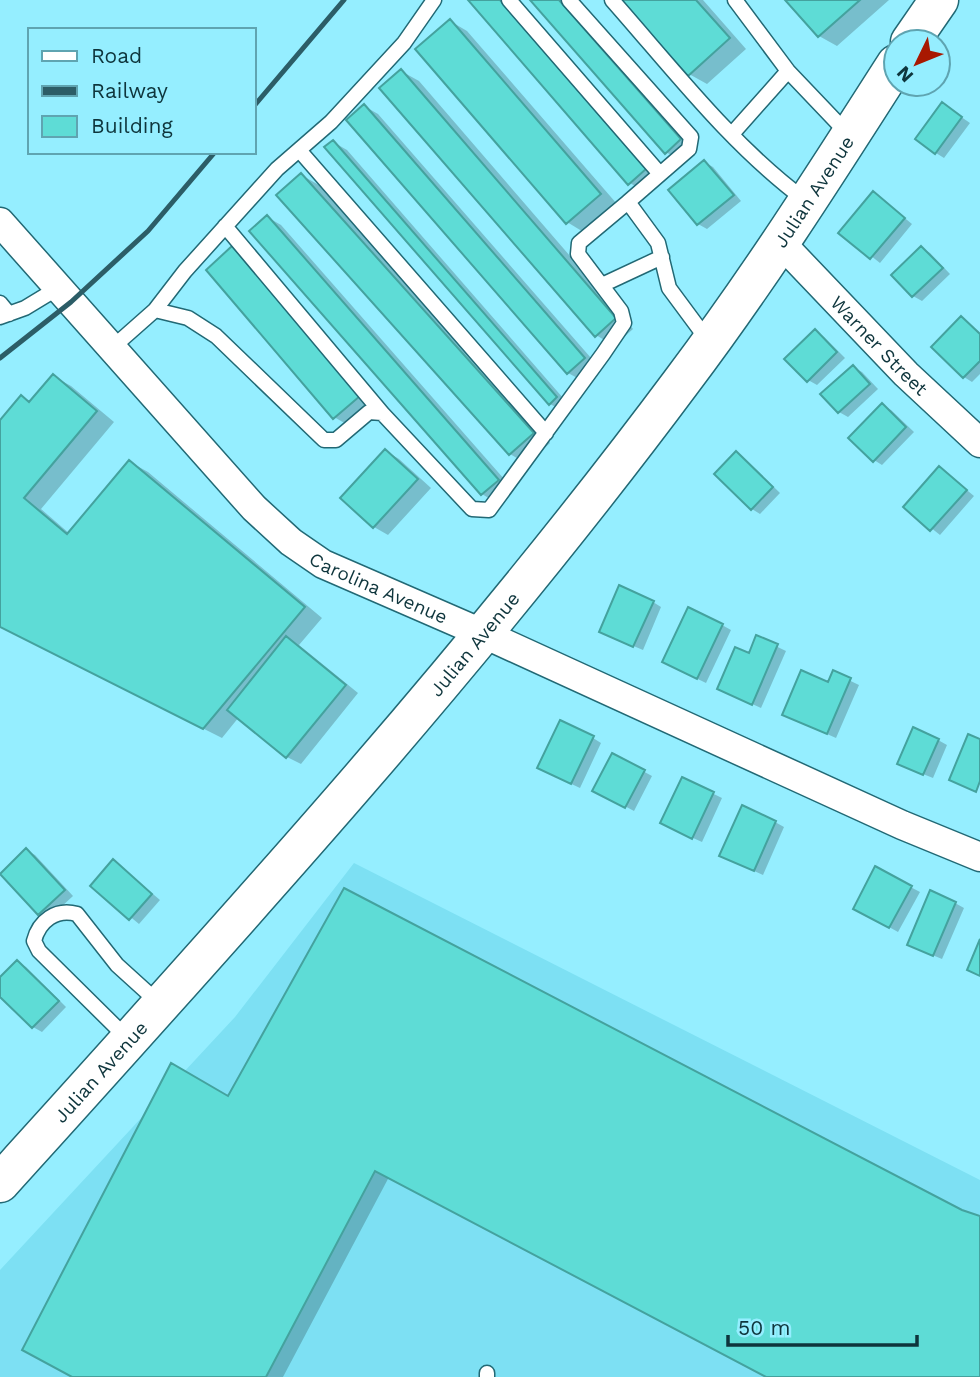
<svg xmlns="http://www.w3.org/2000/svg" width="980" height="1377" font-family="'Work Sans',sans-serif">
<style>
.built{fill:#7de0f3}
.shadow{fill:#0003}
.building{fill:#5edcd6;stroke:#44a29e;stroke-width:2}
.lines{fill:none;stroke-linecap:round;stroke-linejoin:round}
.lane-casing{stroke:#226975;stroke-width:17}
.street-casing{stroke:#226975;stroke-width:31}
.secondary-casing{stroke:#226975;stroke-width:41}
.lane{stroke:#fff;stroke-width:14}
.street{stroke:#fff;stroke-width:28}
.secondary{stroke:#fff;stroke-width:38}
.rail{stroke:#2c5d67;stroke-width:5}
.labels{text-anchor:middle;stroke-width:5;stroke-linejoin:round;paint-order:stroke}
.street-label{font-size:19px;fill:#0e353c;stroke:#95eeff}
</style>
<rect width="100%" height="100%" fill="#95eeff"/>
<path class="built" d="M354,863L980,1180V1377H0V1270L235,1017Z"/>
<path class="shadow" d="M470,0H505L659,178L643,191L630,183Z
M532,0H564L693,148L679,160L666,152Z
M623,0H703L746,49L707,84L689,74Z
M788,0H889L837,46L819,36Z
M450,21L467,31L617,204L585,233L567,222Z
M401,71L419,81L633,329L614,346L596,335Z
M364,106L378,114L598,366L581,380L568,373Z
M951,110L970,123L944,158L936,153Z
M333,142L347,150L570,406L563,411L550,404Z
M704,162L713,167L741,201L707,229L698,224Z
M301,175L319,185L550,443L527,464L510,454Z
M874,193L912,224L880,263L841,232Z
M267,217L281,225L512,488L495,502L482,494Z
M922,248L930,253L950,274L922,301L913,296Z
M233,249L246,256L373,404L348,425L334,417Z
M962,318L980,333V374L972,382L964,377Z
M815,331L824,337L845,358L817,385L808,380Z
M853,367L862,372L878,389L848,417L839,412Z
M53,376L71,386L114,422L41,509L70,534L130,462L148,472L322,618L299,645L358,693L301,764L287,757L239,717L222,738L0,626V423L22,397L31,403Z
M882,405L891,410L914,432L882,465L874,460Z
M386,451L399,459L431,488L388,535L374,527L343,498Z
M737,454L745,459L780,493L760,514L752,509Z
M940,468L974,496L940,535L905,507Z
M653,602L661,607L643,650L610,636Z
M722,625L731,630L706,683L673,667Z
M757,637L786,651L761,708L728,693Z
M834,673L859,685L836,738L793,719L829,685Z
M593,738L601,743L580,788L548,773Z
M938,740L947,745L933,778L908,768Z
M613,755L652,776L634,811L595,790Z
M683,779L722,798L702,842L671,828Z
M775,822L784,827L763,875L730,860Z
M26,850L35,855L73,896L48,919L39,914Z
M114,861L160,900L139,924L92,885Z
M876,869L920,892L898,932L855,908Z
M955,903L964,908L942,959L918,949Z
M17,962L26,967L66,1007L42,1032L33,1027L0,994V979Z
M229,1098L962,1212L980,1218V1377H768L389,1177L283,1377H74Z"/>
<path class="building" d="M468,0H500L646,169L628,185Z
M530,0H559L681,139L665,154Z
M620,0H696L730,38L688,76Z
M785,0H860L818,37Z
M450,19L601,194L566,224L415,49Z
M401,69L616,318L595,337L379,88Z
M942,102L962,117L935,154L915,139Z
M364,104L585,358L567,374L346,120Z
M333,140L557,397L549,405L324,147Z
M704,160L734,195L697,225L668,190Z
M301,173L534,433L509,455L276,195Z
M873,191L905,218L870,259L838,233Z
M267,215L499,480L481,495L249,231Z
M232,246L360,396L333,419L206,270Z
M921,246L943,268L912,297L891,275Z
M961,316L980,334V361L963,378L931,347Z
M815,329L837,352L807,382L784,359Z
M853,365L870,384L838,413L820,394Z
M53,374L97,411L24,498L67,534L129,460L305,607L203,729L0,627V420L21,395L29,402Z
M882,403L906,427L873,462L848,438Z
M385,449L418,479L373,528L340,498Z
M736,451L773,487L751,510L714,474Z
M939,466L967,490L930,531L903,507Z
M619,585L654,601L633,647L599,632Z
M688,607L723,624L697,679L662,662Z
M756,635L778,644L752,705L717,689L735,647L749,653Z
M286,636L346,685L286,758L227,710Z
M801,670L828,682L833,670L851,678L827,734L782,715Z
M560,720L594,736L571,784L537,768Z
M913,727L939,739L923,775L897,764Z
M968,734L980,739V781L976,792L949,780Z
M612,753L645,770L625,808L592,791Z
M682,777L714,792L692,839L660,823Z
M742,805L776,821L754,871L719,856Z
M26,848L65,890L38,915L0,874Z
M113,859L152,894L129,920L90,886Z
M875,866L912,886L889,928L853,909Z
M344,888L962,1210L980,1216V1377H766L375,1171L266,1377H72L22,1350L171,1063L228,1096Z
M930,890L956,902L933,956L907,945Z
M980,939V976L967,970Z
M17,960L59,1001L32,1028L0,997V977Z"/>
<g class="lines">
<defs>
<path id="lane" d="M509,0L660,174
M569,0L691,137L689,149L628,202L658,243L669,288L709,342
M612,0C673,69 731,145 805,200
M735,0L788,71L849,135
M732,134L788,71
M299,150L546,433
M225,226L382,413
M602,285L662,257
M0,303L9,314
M155,310L188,318L216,336L324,440H336L369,412L382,413L472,509L489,510L603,354L624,323L621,311L578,254L579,243L628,202
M0,317L25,308L58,288
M112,348L155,310L185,271L277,169L331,122L404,43L434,0
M129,1040L39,951L34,941C39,921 56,908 77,914L117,965L160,1004
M487,1377V1373"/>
<g id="street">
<path id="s1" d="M0,222L254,508L291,542L323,564L484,634L902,825L980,857"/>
<path id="s2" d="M781,243L906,374L980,443"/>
</g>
<g id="secondary">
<path d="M910,42L939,0"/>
<path id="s3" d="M0,1183C235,923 472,663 682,381C759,279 827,172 896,64"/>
</g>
</defs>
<use href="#lane" class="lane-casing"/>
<use href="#street" class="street-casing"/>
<use href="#secondary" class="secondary-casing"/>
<use href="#lane" class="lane"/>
<use href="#street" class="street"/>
<use href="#secondary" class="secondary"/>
<path class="rail" d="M254,106L344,0
M0,358L71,302L148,231L215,152"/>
</g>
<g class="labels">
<g class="street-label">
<text dy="7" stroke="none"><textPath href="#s3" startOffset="1284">Julian Avenue</textPath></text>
<text dy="7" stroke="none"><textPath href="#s2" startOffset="142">Warner Street</textPath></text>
<text dy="7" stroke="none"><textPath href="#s1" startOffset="532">Carolina Avenue</textPath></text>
<text dy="7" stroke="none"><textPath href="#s3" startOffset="718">Julian Avenue</textPath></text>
<text dy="7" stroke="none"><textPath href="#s3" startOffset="150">Julian Avenue</textPath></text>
</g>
</g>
<rect x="28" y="28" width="228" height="126" fill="#95eeff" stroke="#5fa4b1" stroke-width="2"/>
<rect x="42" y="51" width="35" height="10" fill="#ffffff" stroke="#5fa4b1" stroke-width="2"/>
<text x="91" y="63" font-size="21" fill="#0e353c">Road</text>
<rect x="42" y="86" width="35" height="10" fill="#2c5d67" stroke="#5fa4b1" stroke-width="2"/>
<text x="91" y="98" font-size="21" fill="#0e353c">Railway</text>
<rect x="42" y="116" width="35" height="21" fill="#5edcd6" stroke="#5fa4b1" stroke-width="2"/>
<text x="91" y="133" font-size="21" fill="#0e353c">Building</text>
<g transform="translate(917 63) rotate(227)"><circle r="33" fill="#95eeff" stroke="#5fa4b1" stroke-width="2"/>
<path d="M0-5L12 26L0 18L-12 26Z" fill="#a81801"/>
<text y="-10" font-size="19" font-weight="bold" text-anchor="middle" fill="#0e353c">N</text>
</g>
<path d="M728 1335v10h189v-10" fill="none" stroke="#0e353c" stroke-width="3.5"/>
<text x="738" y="1335" font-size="21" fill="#0e353c" stroke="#95eeff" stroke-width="5" paint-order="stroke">50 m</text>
</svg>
